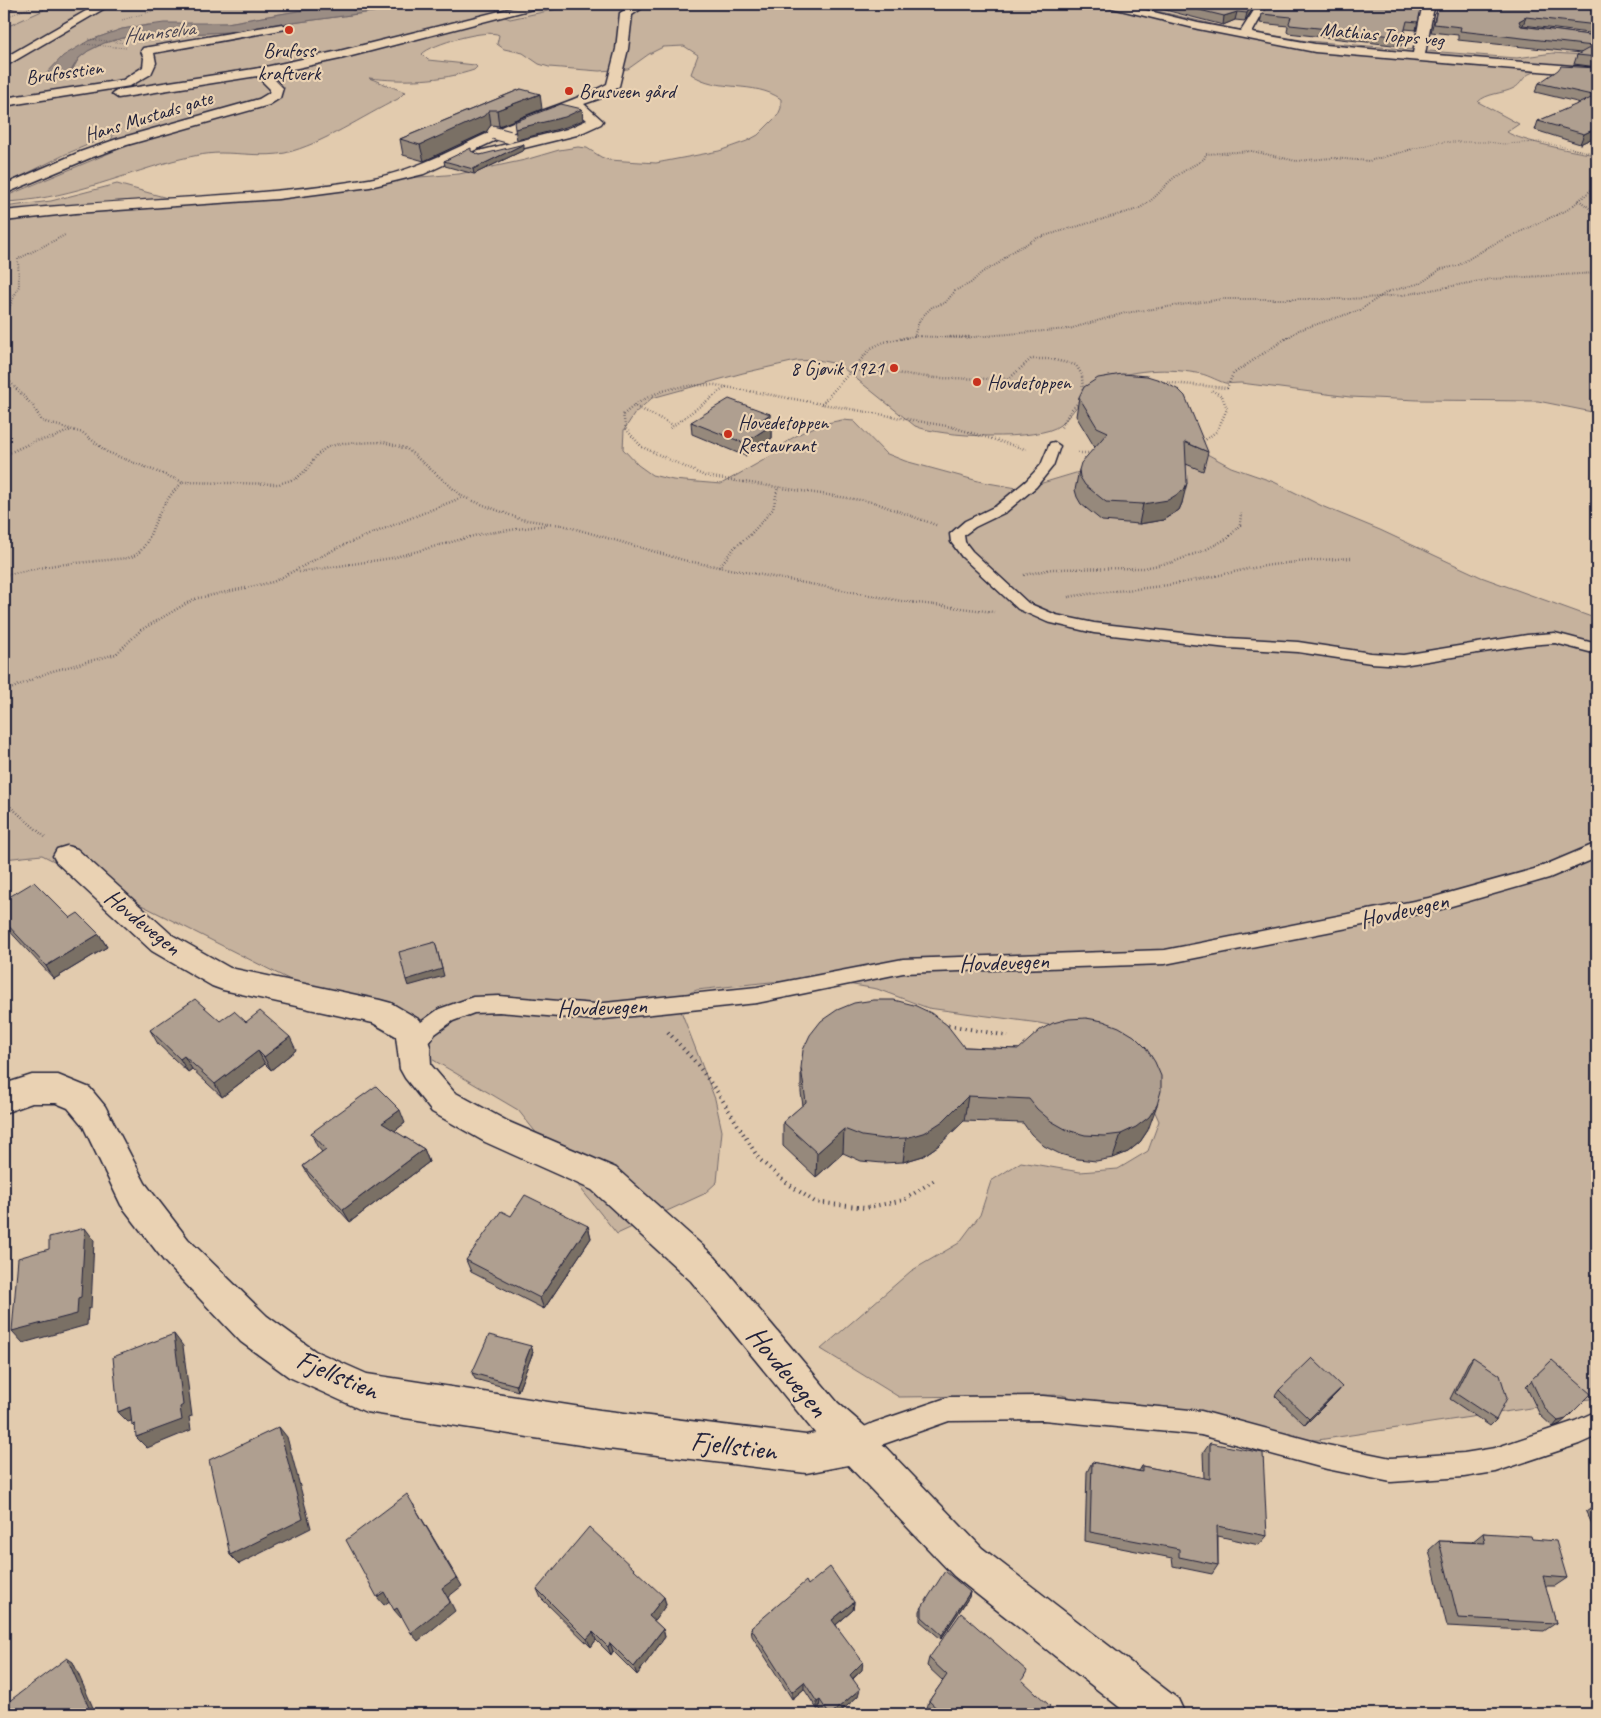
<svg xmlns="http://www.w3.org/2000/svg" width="1601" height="1718" font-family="Caveat,sans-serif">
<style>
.built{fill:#d3bea5}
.green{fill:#c6b29d;stroke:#746a6c}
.water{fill:#9b8d84;stroke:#6b6267}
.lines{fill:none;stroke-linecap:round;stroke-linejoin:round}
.shore{stroke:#524d58;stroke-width:1}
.lane-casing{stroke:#22223b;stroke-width:3}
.street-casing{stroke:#22223b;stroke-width:3}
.secondary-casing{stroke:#22223b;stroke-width:3}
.highway-casing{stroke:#22223b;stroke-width:3}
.path-far3{stroke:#22223b;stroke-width:1;stroke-dasharray:0.5 2;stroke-linecap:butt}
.path-far2{stroke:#22223b;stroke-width:2;stroke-dasharray:0.5 2;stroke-linecap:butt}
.path-far1{stroke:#22223b;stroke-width:2.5;stroke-dasharray:0.5 2.5;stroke-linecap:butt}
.path{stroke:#22223b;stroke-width:4;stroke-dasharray:1 4.5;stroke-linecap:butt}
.lane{fill:#ead2b3;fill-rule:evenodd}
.street{fill:#ead2b3;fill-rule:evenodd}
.secondary{fill:#ead2b3;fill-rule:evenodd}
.highway{fill:#ead2b3;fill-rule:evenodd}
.street-bridge-casing{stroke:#22223b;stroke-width:14;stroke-linecap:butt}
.street-bridge{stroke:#ead2b3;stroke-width:12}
.wall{fill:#96897c;stroke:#22223b}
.shaded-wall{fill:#7a6f65;stroke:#22223b}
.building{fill:#af9f90;stroke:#22223b}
.poi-dot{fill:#c8321e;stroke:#ead2b3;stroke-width:2}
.labels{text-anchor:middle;stroke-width:4.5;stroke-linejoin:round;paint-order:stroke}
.far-street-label{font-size:20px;fill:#22223b;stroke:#ead2b3}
.far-poi-label{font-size:20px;fill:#22223b;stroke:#ead2b3;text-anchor:start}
.far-water-label{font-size:21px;font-style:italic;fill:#464251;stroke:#ead2b3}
.street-label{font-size:24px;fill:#22223b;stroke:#ead2b3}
.near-street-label{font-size:29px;fill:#22223b;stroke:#ead2b3}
</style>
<rect width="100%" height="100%" fill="#e2cbae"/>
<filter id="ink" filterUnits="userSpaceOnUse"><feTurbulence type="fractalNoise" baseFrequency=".02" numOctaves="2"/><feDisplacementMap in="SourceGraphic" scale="10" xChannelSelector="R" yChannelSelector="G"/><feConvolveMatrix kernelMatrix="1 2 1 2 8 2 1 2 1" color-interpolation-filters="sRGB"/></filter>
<g filter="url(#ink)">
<path class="built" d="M4,4H63L4,33Z
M496,4H581L510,19L497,12L495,8Z"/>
<path class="green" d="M42,4H363L298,11L227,23L148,25L122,29L88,41L70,74L79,58L88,51L104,43L127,37L227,32L430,4H496L495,8L505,17L510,19L581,4H1129L1224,27L1307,41L1502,57L1517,58L1553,53L1597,56V75C1580,74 1547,67 1531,73C1523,76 1521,85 1514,88C1503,94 1486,93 1478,102L1519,124L1507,132C1519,141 1580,153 1597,155V413L1538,401L1418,400L1350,397L1241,383C1236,383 1230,384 1225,383C1215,380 1207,374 1196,373C1164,367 1121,370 1092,387C1082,399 1072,415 1060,425C1040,442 939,437 915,426L838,364L817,360L796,361L743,373L652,398L635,413L624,430L623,449L638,465L652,475L673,480L721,484L771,456L789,440L803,432L822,424L842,420L854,421L885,453L905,461L982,482L1017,488L1029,487L1079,472L1207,454L1231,467L1274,482L1324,507L1380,530L1481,577L1597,619V1396L1590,1399L1318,1440L1208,1438L1062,1395L899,1397L821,1349L911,1271L959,1243L980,1215L991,1181L1021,1162L1080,1172L1118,1169L1148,1151L1159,1121L1144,1088L1095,1035L1039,1023L928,1008L877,989L824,980L770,982L697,990L681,996V1011L715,1099L722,1131L717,1182L704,1194L617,1234L518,1110L340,1005L42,855L4,859V207L51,201L117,184L171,199L338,190L407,178L459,174L525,160L559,150L578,147L587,148L601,157L609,160L656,163L719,151L747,141L758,135L778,115L781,108V99C754,80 718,93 691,74L698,55L684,46L663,47L649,54L628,69L599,71L549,67L539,64L523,53L504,49L497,44L499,35C488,28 431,44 422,54L428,60L475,65L477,67L474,70C441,81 404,82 369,78L405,92L398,99C363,116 323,144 285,153C264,157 242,153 221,153C205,153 188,157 172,161C116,177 63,200 4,202V197L119,149L111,140L114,134L66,154L4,185V28L44,10L39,5Z"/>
<path class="water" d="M363,4H430L227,32L127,37L104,43L88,51L79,58L67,77L55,80L47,79L46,74L63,56L88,41L122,29L164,23H227L298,11Z"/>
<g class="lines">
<path class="shore" d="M350,4L352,10L396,4"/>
<defs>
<path id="lane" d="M509,4H518L528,8L524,10Z
M1054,442L1060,446L1053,466L1036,487L1006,512L975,527L964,535L965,542L972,551L1028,603L1056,615L1094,623L1228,638L1298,642L1371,653L1403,655L1527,635L1555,633L1597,644V654L1555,643L1527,645L1403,665L1371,663L1298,652L1228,648L1094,633L1047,622L1018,609L962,557L951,542L950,534L965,521L996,506L1026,481L1041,465L1050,443Z
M1597,843V857L1594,859L1549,878L1434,911L1165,964L903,973L757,1003L595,1020L499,1012L474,1013L453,1021L435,1034L421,1052L414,1054L407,1052L404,1046L421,1022L439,1009L473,997L499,996L595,1004L757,987L903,959L1165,950L1434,897L1538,868Z
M1043,1396L1201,1411L1327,1445L1391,1458L1464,1453L1495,1448L1575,1421L1597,1411V1436L1579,1444L1495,1472L1464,1477L1391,1482L1327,1469L1201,1435L1043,1420L949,1421L878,1446L855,1456L846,1453L843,1444L846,1435L873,1423L949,1397Z"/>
<path id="street" d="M634,4H648L632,15L628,49L619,86L601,98L584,104L603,121L601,124L577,135L480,159L473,155L475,152L567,129L587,120L573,108L522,128L424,174L370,187L278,199L76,213L4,221V211C125,198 249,199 369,179C421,170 465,142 513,122C544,109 577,100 607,84L616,49L620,13Z
M1102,4H1121L1198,23L1241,31L1258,4H1268L1252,33L1315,44L1413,53L1421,12L1426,4H1436L1433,12L1425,54L1597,68V76L1315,52L1198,29L1104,6Z
M282,24L288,27L286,29L154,53L156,63L151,74L130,86L4,106V98L123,80L143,67L144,58L141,51L143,48Z
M260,68L266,72L264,75L118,98L112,94L118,90Z
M67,846L77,849L172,935L230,968L380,1000L391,1003L420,1020L430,1046L431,1065L454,1092L509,1122L616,1168L715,1257L838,1403L869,1430L982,1548L1178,1699L1185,1714H1128L954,1576L848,1465L806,1473L600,1448L366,1412L353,1406L289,1377L241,1342L164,1261L121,1205L83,1126L68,1108L56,1103H32L4,1113V1084L32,1075H58L90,1088L105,1106L145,1183L188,1239L267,1316L315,1351L367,1374L600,1410L806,1435L815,1433L691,1281L592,1190L485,1142L432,1112L405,1078L400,1069L396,1036L373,1023L223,990L212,986L152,951L57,863L53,856L57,849Z"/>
<path id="secondary" d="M528,4H546L544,6L340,59L269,74L283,88L280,98L269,105L127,145L90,158L4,194V185L80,152L117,139L259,99L269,93L270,89L256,75L254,72L256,69L339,51Z"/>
<path id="highway" d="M98,4H112L4,67V58Z"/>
</defs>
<use href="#lane" class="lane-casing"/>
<use href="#street" class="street-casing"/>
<use href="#secondary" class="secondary-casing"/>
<use href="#highway" class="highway-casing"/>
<path class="path-far3" d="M4,18L38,4
M122,20L177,4
M89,39L125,43
M83,44L126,48
M1408,150L1439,142H1488L1503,144L1540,142L1579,150"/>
<path class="path-far2" d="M1573,149L1597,154
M1579,200L1597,214
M4,319L19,286L18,259L65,235
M914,336L961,338L1069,329L1125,313L1223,299H1349L1379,297L1403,295L1491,279L1597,273
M901,339L914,336L920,319L932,307L945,303L956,290L971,283L981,273L999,263L1010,253L1037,238L1138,209C1152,201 1157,195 1168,183C1177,174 1193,166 1204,159L1206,154L1252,151L1296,161L1332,158L1369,161L1413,149
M1286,339L1299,330L1360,310L1387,292L1421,283L1441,269L1457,266L1492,245L1569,209L1597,185"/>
<path class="path-far1" d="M944,337H970
M852,371L887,372L935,378L1003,379L1010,378L1031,359H1050L1076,365L1082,375L1083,394
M4,376L33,406L42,421L83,433L107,452L183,482
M1161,382L1227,388L1233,374L1288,337
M822,404L871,348L884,342L908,337
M633,405L671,424
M1061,427L1071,410L1081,400
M670,428L726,387
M1201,443L1217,431L1227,409L1222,396L1211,390
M1078,453H1091
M4,468L7,454L35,441L52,438L71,430
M936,525L873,502L705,476L642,447L626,429L623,415C652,389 677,385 715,385L952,427L1028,450
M719,567L735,547L749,536L773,509L778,487
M299,572L392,558L481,534L547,525
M4,575L55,565L128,558C148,553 150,530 159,514C165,502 173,491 183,482L279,484L297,478L307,469L317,455L327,447L343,443L384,442L407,449L463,497L520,519L562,525L687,561L901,601L994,612
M1024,575L1052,569L1144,568L1173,562L1205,550L1228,538L1240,525L1241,513
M1068,597C1103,591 1139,590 1174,584C1201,580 1227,573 1253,568C1286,562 1319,560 1352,558
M4,692L49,672L116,654L141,630L194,599L273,582L339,547L463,497
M4,801L46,838"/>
<path class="path" d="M943,1024L1008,1036
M668,1032L697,1064L718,1093L759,1159L784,1181L815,1202L865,1208L904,1200L936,1179"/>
<use href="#lane" class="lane"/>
<use href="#street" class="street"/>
<use href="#secondary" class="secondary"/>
<use href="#highway" class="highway"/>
<defs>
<path id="street-bridge" d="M494,133L509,137"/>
</defs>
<use href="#street-bridge" class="street-bridge-casing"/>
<use href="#street-bridge" class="street-bridge"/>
</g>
<path class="wall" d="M1142,4H1256L1245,21L1235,20L1223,25Z
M1437,4H1544L1597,9V34L1523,25L1522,26L1597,36V67L1574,64L1577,55L1581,53L1458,40V35L1431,32L1438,5Z
M1554,4H1597V9Z
M1420,10L1416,30L1405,29L1401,46L1288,33L1287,32L1288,26L1260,23L1262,14Z
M1597,68V136L1580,144L1535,130L1538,121L1581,103L1535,92L1539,83Z
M521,89L542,109L499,126L491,125L486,132L424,161L403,155L400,139Z
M524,150L474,174L445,166L444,161L471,151L480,155Z
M1079,397L1208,452L1203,471L1186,464L1182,503L1179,510L1163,520L1139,524L1102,521L1081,504L1077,497L1075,490L1079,470L1095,447L1094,446L1076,416Z
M770,414V424L772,425V438L745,456L692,434L691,422Z
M4,900L70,918L99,934L107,947L54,979L4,925Z
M220,1021L246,1022L296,1050L271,1070L265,1064L222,1097L192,1069L188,1072L158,1044L150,1030Z
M964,1047L1019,1049L1148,1130L1140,1142L1128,1152L1113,1158L1096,1161L1078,1159L1060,1154L1044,1146L1031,1134L1023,1123L964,1121L939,1145L923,1156L903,1162L882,1163L861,1161L843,1153L816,1177L783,1146V1122L803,1105L801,1093V1068Z
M405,1123L394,1131L424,1149L429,1162L350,1222L310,1178L303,1166L322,1152L317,1146L311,1133Z
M511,1216L588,1226L591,1238L544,1309L471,1272L466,1260Z
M531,1346L533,1352L518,1391L475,1379L472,1373Z
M1473,1357L1496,1420L1490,1426L1450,1399L1468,1363Z
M1552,1360L1560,1424L1553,1427L1540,1415L1526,1386Z
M1279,1390L1338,1392L1305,1425L1275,1396Z
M1210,1443L1267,1536L1259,1545L1218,1536V1565L1212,1574L1173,1566L1172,1558L1085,1541L1087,1472L1092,1462L1139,1471L1142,1466L1204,1478L1203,1453Z
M1597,1503V1535L1586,1511Z
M1483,1533L1532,1539L1567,1578L1555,1586H1545L1556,1623L1544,1631L1447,1626L1429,1550L1439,1541L1472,1542Z
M808,1585L854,1602L853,1610L836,1625L862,1670L853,1679L858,1696L838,1714H824L819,1708L817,1709L804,1689L792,1699L752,1636L751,1628Z
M537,1589L664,1597L666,1605L654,1621L663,1629L665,1637L637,1675L613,1651L611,1655L596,1640L591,1647L541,1598Z
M970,1592L969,1597L941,1639L920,1621V1611L922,1607Z
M929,1658L1022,1680L1045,1714H934L927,1708L929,1701L943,1681L927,1666Z"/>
<path class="shaded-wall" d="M4,4H23L5,11Z
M1252,4H1256L1245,21L1247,13Z
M1237,12L1235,20L1223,25L1224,16Z
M1526,17L1523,25L1516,30L1519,21Z
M540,94L542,109L499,126L497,110Z
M582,109L583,120L566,127L517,140L515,129Z
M489,110L491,125L486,132L424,161L420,145Z
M1597,128V136L1580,144L1584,134Z
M524,144V150L474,174L473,169Z
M770,414V427L760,421Z
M772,425V438L745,456L744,443Z
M1187,483L1182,503L1179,510L1163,520L1139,524L1143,504Z
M99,934L107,947L54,979L46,966Z
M435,942L444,976L408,986L406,980Z
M290,1037L296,1050L271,1070L264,1057Z
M258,1051L265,1064L222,1097L215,1084Z
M184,1056L192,1069L188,1072L180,1059Z
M968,1096L964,1121L939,1145L923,1156L903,1162L906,1138Z
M1157,1105L1148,1130L1140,1142L1128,1152L1113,1158L1121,1134Z
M400,1110L405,1123L388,1136L382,1123Z
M844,1129L843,1153L816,1177L817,1153Z
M424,1149L429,1162L350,1222L343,1210Z
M588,1226L591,1238L544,1309L540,1298Z
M85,1228L94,1240L91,1308L88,1309L87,1325L23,1343L12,1331L78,1298Z
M174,1334L183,1346L192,1416L189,1417L191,1430L147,1448L136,1437L142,1435L132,1425L180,1407Z
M531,1346L533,1352L518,1391L516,1385Z
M1342,1387L1338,1392L1305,1425L1309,1419Z
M130,1407L140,1418L128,1422L118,1412Z
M1566,1419L1560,1424L1553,1427L1558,1421Z
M279,1427L287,1437L311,1528L239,1564L230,1555Z
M413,1504L462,1586L448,1597L455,1611L418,1641L411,1633L442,1588Z
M384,1592L391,1600L384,1605L377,1597Z
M970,1592L969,1597L941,1639L942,1635Z
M664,1597L666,1605L652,1624L649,1616Z
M854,1602L853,1610L832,1628V1620Z
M397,1608L403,1616L401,1618L394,1610Z
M663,1629L665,1637L637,1675L634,1667Z
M593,1632L596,1640L591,1647L587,1639Z
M610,1643L613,1651L611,1655L608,1647Z
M67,1658L73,1662L95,1712L92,1714H81Z
M863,1662L862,1670L849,1682L850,1675Z
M804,1682V1689L792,1699V1692Z
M860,1689L858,1696L838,1714H831Z
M820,1700L819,1708L817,1709V1702Z"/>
<path class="building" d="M1175,4H1252L1247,13L1237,12L1224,16Z
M1268,4H1422L1418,22L1407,21L1403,37L1290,25L1289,23L1291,17L1262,14Z
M1438,4H1544L1597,9V25L1526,17L1519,21L1521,26L1597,36V57L1577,55L1593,46L1460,31L1461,27L1434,24Z
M1561,66L1597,68V128L1584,134L1538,121L1596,96L1539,83L1558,70Z
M521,89L540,94L497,110H489L484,116L420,145L400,139Z
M561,104L582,109L565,117L515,129L514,122Z
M524,144L473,169L444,161L471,148V151L480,155Z
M1122,374L1147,376L1160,380L1179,390L1185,396L1208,452L1185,442L1187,483L1184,490L1168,500L1143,504L1106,502L1085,485L1080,477L1079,470L1081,463L1108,432L1097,427L1079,397L1084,387L1098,378Z
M729,399L770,414L760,421L772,425L744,443L691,422Z
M34,882L70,918L78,913L99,934L46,966L4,921V900Z
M435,942L442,969L406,980L399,952Z
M195,999L220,1021L234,1011L246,1022L260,1011L290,1037L264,1057L258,1051L215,1084L184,1056L180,1059L150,1030Z
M874,1000H894L914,1005L931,1013L947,1025L964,1047L1019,1049L1040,1030L1053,1023L1069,1019L1086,1018L1103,1021L1119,1027L1134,1036L1146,1048L1155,1062L1161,1076V1091L1157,1105L1149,1117L1136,1127L1121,1134L1104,1136L1085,1135L1067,1130L1051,1121L1037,1109L1029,1099L968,1096L943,1121L926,1132L906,1138L884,1139L862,1136L844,1129L817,1153L783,1122L806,1102L801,1068L803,1050L810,1035L821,1021L837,1010L854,1003Z
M376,1086L400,1110L382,1123L424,1149L343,1210L303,1166L326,1149L311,1133Z
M525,1195L588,1226L540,1298L466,1260L501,1211L511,1216Z
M85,1228L81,1297L78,1298L77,1314L12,1331L18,1258L49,1249V1237Z
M174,1334L183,1405L180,1407L182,1420L136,1437L135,1424L132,1425L130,1407L118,1412L113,1357Z
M489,1335L531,1346L516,1385L472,1373Z
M1473,1357L1500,1375L1507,1398L1496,1420L1455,1393Z
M1312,1358L1342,1387L1309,1419L1279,1390Z
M1552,1360L1591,1394L1566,1419L1558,1421L1545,1409L1531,1380Z
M279,1427L303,1519L230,1555L209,1460Z
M1210,1443L1263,1453L1267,1536L1217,1526L1218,1565L1179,1557V1549L1090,1532L1092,1462L1142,1472V1466L1210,1479Z
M407,1494L456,1578L442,1588L450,1602L411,1633L397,1608L394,1610L384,1592L377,1597L346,1540Z
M589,1527L664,1597L649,1616L663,1629L634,1667L610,1643L608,1647L593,1632L587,1639L537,1589Z
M1483,1533L1531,1536L1532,1539L1556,1541L1567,1578L1543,1576L1556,1623L1458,1618L1439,1541L1485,1543Z
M830,1567L854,1602L832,1620L863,1662L850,1675L860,1689L831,1714H829L820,1700L817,1702L804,1682L792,1692L751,1628L806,1581L808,1585Z
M945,1571L970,1592L942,1635L922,1617V1607Z
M961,1613L1027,1671L1022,1680L1050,1706L1045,1714H943L929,1701L947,1675L929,1658Z
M67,1658L89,1708L81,1714H13L8,1702Z"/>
</g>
<g class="poi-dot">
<circle cx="289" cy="30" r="5"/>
<circle cx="569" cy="91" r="5"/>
<circle cx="894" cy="368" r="5"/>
<circle cx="977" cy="382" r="5"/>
<circle cx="728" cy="434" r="5"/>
</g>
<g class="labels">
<g class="far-street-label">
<text transform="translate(1382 34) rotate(5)" y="7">Mathias Topps veg</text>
<text transform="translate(64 72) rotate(-8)" y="7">Brufosstien</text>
<text transform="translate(148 116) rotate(-17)" y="7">Hans Mustads gate</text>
</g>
<g class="far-poi-label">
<text x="289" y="57" text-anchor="middle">Brufoss<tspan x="289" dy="23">kraftverk</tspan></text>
<text x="579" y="98">Brusveen gård</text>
<text x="884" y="375" text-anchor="end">8 Gjøvik 1921</text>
<text x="987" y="389">Hovdetoppen</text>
<text x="738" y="429">Hovedetoppen<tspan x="738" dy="23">Restaurant</tspan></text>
</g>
<g class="far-water-label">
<text transform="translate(159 32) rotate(-7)" y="7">Hunnselva</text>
</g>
<g class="street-label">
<text transform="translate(1404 910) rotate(-13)" y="8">Hovdevegen</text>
<text transform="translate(143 922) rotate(39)" y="8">Hovdevegen</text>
<text transform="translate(1004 962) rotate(-2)" y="8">Hovdevegen</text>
<text transform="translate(602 1007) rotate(-2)" y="8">Hovdevegen</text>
</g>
<g class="near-street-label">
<text transform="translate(788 1371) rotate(50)" y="10">Hovdevegen</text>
<text transform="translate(338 1374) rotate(23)" y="10">Fjellstien</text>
<text transform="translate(734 1445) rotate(7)" y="10">Fjellstien</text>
</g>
</g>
<rect width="1601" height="1718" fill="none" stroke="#ead2b3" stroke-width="20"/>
<rect x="10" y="10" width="1581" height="1698" fill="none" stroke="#22223b" stroke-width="2" filter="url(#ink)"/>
</svg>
